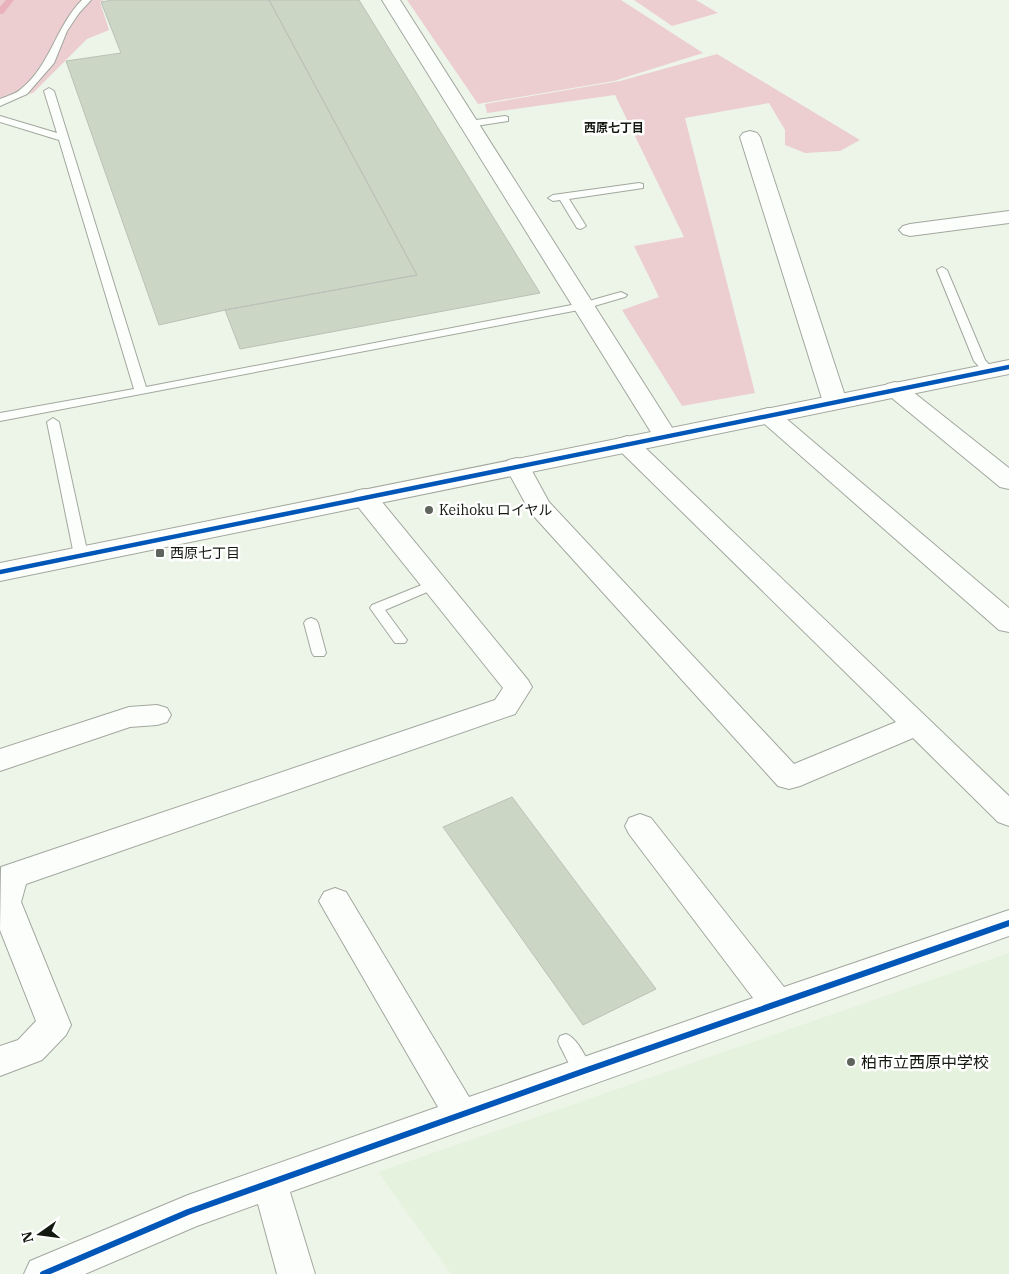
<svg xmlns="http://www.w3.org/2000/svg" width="1009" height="1274" font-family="'IBM Plex Serif','Noto Sans JP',serif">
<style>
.built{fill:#e5f2dd}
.green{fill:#ecced1}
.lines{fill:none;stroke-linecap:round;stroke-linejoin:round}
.stream{fill:#e8b1bc;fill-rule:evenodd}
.building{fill:#cbd6c4;stroke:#bbc1b8}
.service-casing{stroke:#a2a79e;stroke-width:2}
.minor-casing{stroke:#a2a79e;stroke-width:2}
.tertiary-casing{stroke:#a2a79e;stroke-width:2}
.service{fill:#fcfefc;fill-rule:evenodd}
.minor{fill:#fcfefc;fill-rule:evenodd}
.tertiary{fill:#fcfefc;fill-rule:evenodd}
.cycleway-far1-casing{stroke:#fff;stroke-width:8}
.cycleway-casing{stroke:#fff;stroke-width:9}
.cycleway-far1{stroke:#0057b8;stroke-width:4.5}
.cycleway{stroke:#0057b8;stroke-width:6}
.poi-dot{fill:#5f655c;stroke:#fff;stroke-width:2}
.labels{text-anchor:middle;stroke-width:5;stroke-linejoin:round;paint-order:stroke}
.far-neighbourhood-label{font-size:12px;font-weight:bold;fill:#131810;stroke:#fff}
.poi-label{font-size:14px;fill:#131810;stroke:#fff;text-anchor:start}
.near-poi-label{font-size:16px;fill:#131810;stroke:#fff;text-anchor:start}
</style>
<rect width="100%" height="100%" fill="#edf5e9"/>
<path class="built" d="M1009,953V1274H451L378,1172Z"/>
<path class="green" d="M0,0H104L100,2L109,30L87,39L33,93L0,101Z
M407,0H621L703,53L614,81L478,104Z
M634,0H696L718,13L672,26Z
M717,54L860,140L840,151L805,153L785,145V130L769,103L685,118L755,393L682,406L622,310L659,297L634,246L684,237L615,95L487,113L485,104L620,81Z"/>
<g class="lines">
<path class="stream" d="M6,0H14L3,14H0V7Z"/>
</g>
<path class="building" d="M112,0H269L417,275L225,310L159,325L66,61L121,53L101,2Z
M269,0H359L540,293L240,349L225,310L417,275Z
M512,797L656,989L583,1025L443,827Z"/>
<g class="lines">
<defs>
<path id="service" d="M82,0H91L79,13L67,31L54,63L27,94L0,106V99C7,96 16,94 21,89C50,66 56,26 82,0Z
M49,88L54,91L146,387L582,303L621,292L627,295L625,297L584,309L0,421V413L134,389L59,140L0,122V116L57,133L44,91Z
M505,116L508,117V121L469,127L464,124L469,121Z
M639,183L643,184V188L569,199L586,226L581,229L577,228L560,200L553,201L548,198L553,195Z
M942,267L947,270L985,360L995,371L993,373H985L974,361L937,270Z
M53,418L59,422L88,555L81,559L74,555L47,422Z
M434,580L439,581L441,584L439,587L385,610L407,640L405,643H395L370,608L372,605Z
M311,618L316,620L318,623L326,653L324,656H314L312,653L304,623L306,620Z
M566,1034C578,1038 587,1060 593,1071L590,1076C574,1082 567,1058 560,1046L558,1041L560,1036Z"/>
<path id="minor" d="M382,0H400L678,437L675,442L666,444L657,442L654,437Z
M750,131L757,133L760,137L847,402L843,407L835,409L827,407L823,402L740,137L743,133Z
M1009,211V223L910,236L903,234L899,230L903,226L910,224Z
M895,382L903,384L1009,468V489L1000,487L887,394L883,389L887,384Z
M768,408L776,410L1009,608V632L999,630L760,420L756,415L760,410Z
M627,436L636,439L1009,796V826L998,822L913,738L800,786L789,789L778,786L530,512L505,466L508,460L517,458L526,460L549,502L794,764L896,722L618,449L615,444L618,439Z
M364,489L373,491L528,680L532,687L515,714L26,884L21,902L71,1025L66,1035L42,1060L0,1076V1046L18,1040L36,1021L0,930L1,867L495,700L503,688L355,503L351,497L355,491Z
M157,705L167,708L171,715L167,722L157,725L130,727L0,771V749L129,707Z
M640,814L651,818L784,987L1009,910V936L290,1192L315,1274H277L258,1204L197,1226L85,1274H24L30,1261L188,1195L438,1107L324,910L319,901L324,892L335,888L346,892L469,1097L753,998L629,834L625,826L629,818Z"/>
<path id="tertiary" d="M1009,360V374L0,581V563Z"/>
</defs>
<use href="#service" class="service-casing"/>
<use href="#minor" class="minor-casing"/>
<use href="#tertiary" class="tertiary-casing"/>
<use href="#service" class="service"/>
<use href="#minor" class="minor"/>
<use href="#tertiary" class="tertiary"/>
<defs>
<path id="cycleway-far1" d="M0,572L1009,367"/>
<path id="cycleway" d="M43,1274L188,1212L584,1071L1009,923"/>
</defs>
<use href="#cycleway-far1" class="cycleway-far1-casing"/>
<use href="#cycleway" class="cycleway-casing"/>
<use href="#cycleway-far1" class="cycleway-far1"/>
<use href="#cycleway" class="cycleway"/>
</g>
<g class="poi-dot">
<circle cx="429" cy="510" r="5"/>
<rect x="155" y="548" width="10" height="10" rx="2.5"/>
<circle cx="851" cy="1062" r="5"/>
</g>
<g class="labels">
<g class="far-neighbourhood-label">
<text x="614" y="132">西原七丁目</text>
</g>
<g class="poi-label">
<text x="439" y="515">Keihoku ロイヤル</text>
<text x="170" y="558">西原七丁目</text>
</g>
<g class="near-poi-label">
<text x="861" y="1068">柏市立西原中学校</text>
</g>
</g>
<g transform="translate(40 1234) rotate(256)" stroke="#ffffff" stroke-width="4" paint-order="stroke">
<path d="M0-4L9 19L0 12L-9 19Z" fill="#131810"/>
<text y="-8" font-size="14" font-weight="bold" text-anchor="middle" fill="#131810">N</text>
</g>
</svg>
